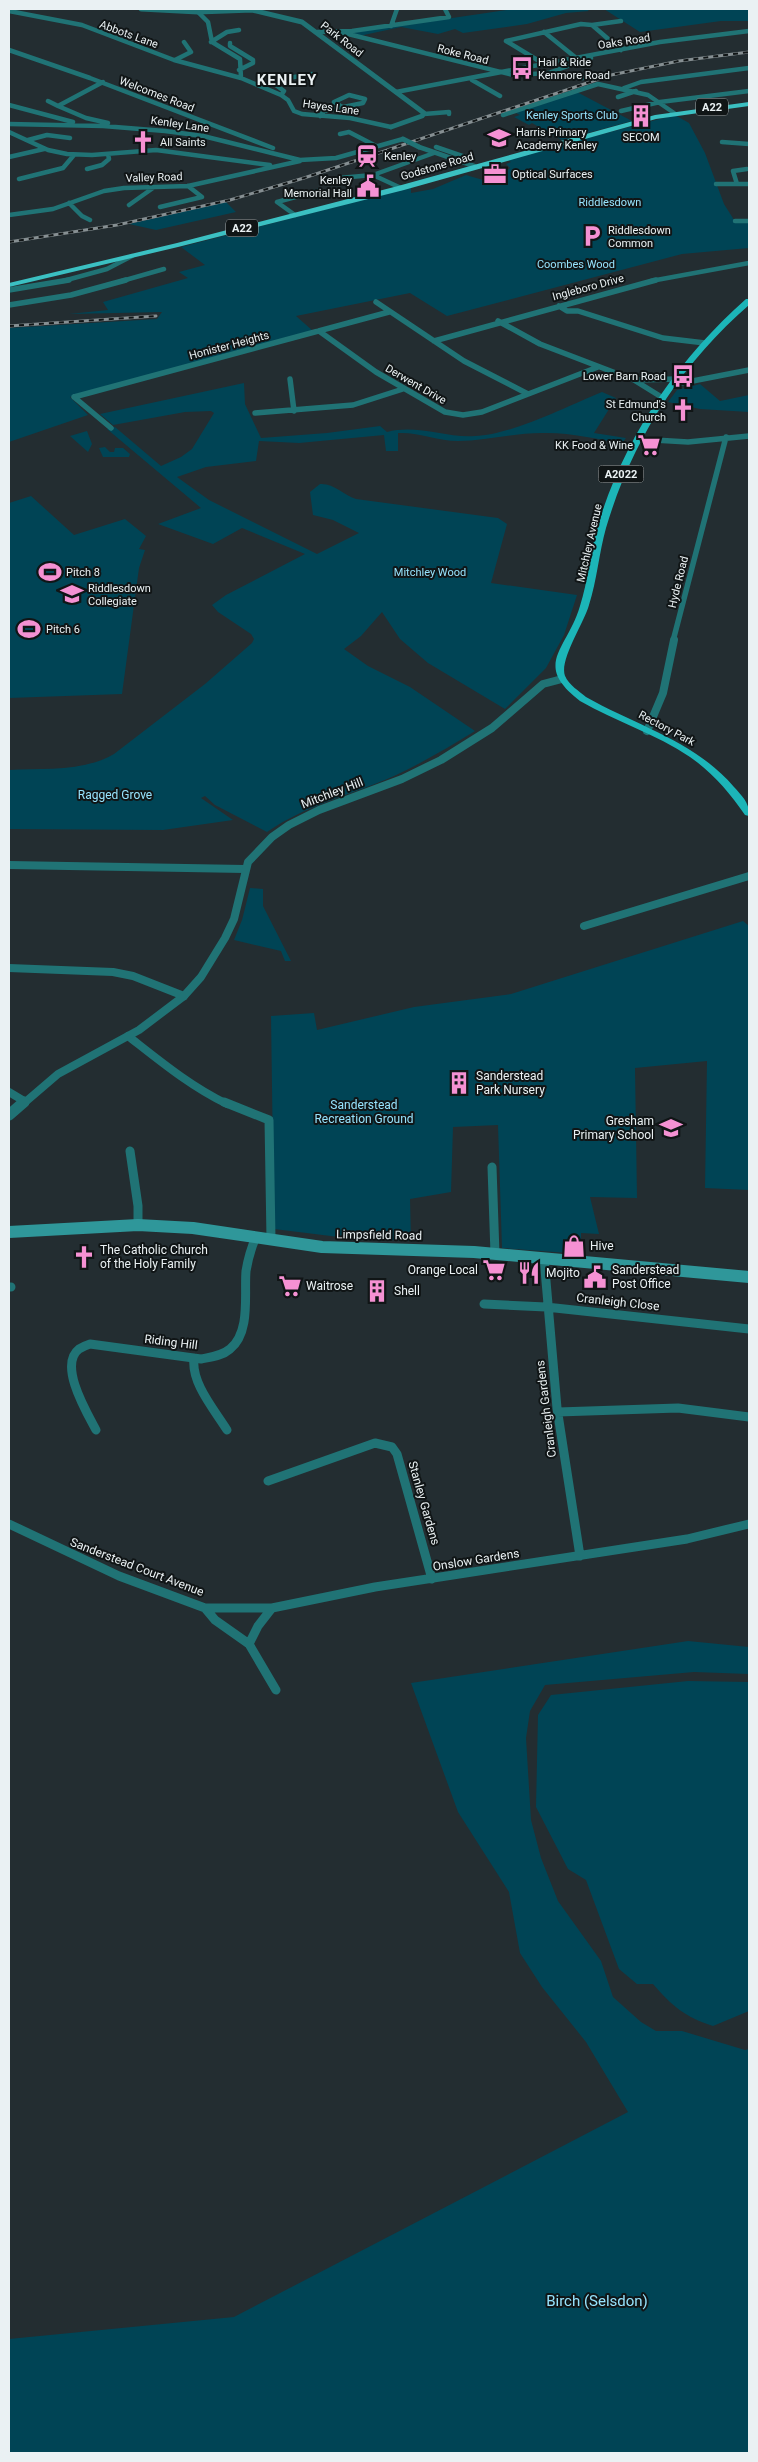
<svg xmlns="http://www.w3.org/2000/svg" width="758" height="2462" font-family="Roboto,sans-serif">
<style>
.green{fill:#045}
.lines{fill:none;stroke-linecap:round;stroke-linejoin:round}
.minor-far3{stroke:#207375;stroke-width:4.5}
.minor-far2{stroke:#207375;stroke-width:5.5}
.minor-far1{stroke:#207375;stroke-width:8}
.minor{stroke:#207375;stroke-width:9}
.tertiary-far2{stroke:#207375;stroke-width:5}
.tertiary-far1{stroke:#207375;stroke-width:8}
.tertiary{stroke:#207375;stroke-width:11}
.secondary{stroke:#2f979a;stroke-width:12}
.primary{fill:#1cb5b8;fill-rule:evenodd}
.trunk{fill:#3bc0c2;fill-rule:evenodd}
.rail-casing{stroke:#868f92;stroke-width:3}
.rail{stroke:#101516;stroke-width:2;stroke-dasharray:5;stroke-linecap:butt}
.tertiary-bridge{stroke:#207375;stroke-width:5}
.labels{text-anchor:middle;stroke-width:4;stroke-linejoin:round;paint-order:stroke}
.far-street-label{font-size:11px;fill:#eaf1f3;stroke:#101516}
.far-poi-label{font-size:11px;fill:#eaf1f3;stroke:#101516;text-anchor:start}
.shield{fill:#101516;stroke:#a9afb1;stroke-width:1}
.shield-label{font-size:11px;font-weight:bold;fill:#eaf1f3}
.far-park-label{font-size:11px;fill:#96e3fd;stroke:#101516}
.street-label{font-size:12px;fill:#eaf1f3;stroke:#101516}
.park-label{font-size:12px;fill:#96e3fd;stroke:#101516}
.poi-label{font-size:12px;fill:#eaf1f3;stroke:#101516;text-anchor:start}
.far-district-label{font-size:15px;font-weight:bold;letter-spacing:1px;fill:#eaf1f3;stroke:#101516}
.near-park-label{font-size:15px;fill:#96e3fd;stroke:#101516}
</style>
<rect width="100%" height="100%" fill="#232d31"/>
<path class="green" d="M513,9H586L589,11L566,13L527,24L463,33L455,29L438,34L401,27L359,36L350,33Z
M588,9H749V21H721L640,32L604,9Z
M575,91L632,121L562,140L532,123L529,125L514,117L520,115L516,113Z
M675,115L689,123L705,153L724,204L736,223L748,222L749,248L682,254L447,316L410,293L296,316L313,331L70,397L88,415L9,442V328L157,319L162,312L69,314L108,310L103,302L188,278L179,272L205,265L181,247L411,187V193L433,189L466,175L483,180L499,177L510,168L506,164L511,162L507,159Z
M226,202L236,212L156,230L129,224Z
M244,383L245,404L261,438L327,433L380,426L387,432C417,424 445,438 475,436C512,435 567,406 602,392L616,398L594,433L626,438L622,443C596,439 569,432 542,433C514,433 486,441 458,441C437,441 419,432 398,433V451H386L384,435L299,443L259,441L256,461L206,467L177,477L209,500L317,554L359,533L333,520L313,515L310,492L320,484C334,483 343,495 356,499L498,518L507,524L491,583L577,595L564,635L546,668L505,709L428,663L400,639L382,612L361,636L344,649L368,666L410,687L475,731C449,747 422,763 394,776C351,795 306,805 267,832L215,805L205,796L201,798L233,820L163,830L9,829V770C44,768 83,772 114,754L205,684L252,643L254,639L251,634L218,612L212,605L226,595L305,554L242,528L213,544L158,524L201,508L107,429L115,427L161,466L181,457L192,449L214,413L211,411L185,412L113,425L100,414Z
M700,384L720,401L749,395V412L700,409L668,402L677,390Z
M87,431L92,444L88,452L70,436Z
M105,447L110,452H114L115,448H123L130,454L129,457H103L99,448Z
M31,496L74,535L125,519L146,536L139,549L145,550L139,568L122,694L9,698V503Z
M250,888L263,889V906L291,961H285L281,951L234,940L242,920Z
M743,921L749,926V1190L705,1188L707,1061L635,1068L637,1198L590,1197L599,1234L581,1233V1254L502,1248L498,1125L453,1127L451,1192L410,1199L411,1241L347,1238L274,1229L271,1016L314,1013L317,1030L414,1007L511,994Z
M688,1641L749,1647V1674L694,1672L545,1685L530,1711L526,1738L531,1820L541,1858L558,1901L601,1961L613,1997L641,2022L656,2031H682L745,2050L749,2049V2453H9V2339L234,2317L628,2112L586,2042L542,1987L520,1953L509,1892L458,1812L411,1683Z
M688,1681L749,1682V2011L713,2026C685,2017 672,2006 653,1984H637L619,1969L586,1880L568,1869L536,1807L538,1715L551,1695Z"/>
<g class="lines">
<path class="minor-far3" d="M9,11L82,25L174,60L241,78L281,95L288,100L294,111L302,114L350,118L391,127
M198,12L208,22L212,42L240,59L241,78
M621,21L592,25L621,50
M391,26L397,9
M317,32L352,31L449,17L445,9
M340,32L513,75L549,73L583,78
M544,32L575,57
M211,42L227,32L239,30
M230,43V46L253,60V63L239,70
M9,50L90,78L273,148
M175,60L191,52L184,42
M544,64L506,41L581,24L592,25
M551,72L591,58
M472,80L500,96
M103,82L58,106L86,118L108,123
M624,88L641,82L749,68
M396,92L660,42L749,31
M282,94L284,91L270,81L312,74
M618,97L636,91
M48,101L58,106
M9,105L73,122
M621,111L660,102L749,91
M424,114L449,112V114
M503,115L598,84L648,95L674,113
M320,116L324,111L363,103L365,99L349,95L334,102L342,107
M9,124L103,126L165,131L203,136L300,160L336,158L403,139
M9,132L48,150L67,154L92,155L156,150L270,165
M340,134L349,132L376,146
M28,140L47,135L70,138
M722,142L749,144
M436,147L471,159
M9,157L44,149
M87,169L102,165L109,159L108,154
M339,178L373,175
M19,179L63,168L74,155
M716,184H749
M737,184L733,171L747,169
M401,188L373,175L434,153
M69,203L82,216L90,220
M129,205L153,188
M160,207L202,197L188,186
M9,215L53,209L104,191L124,188L188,186L300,161
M295,215L277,202L318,191
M735,221H749
M63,281L107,269L132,256
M122,281L164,269
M651,281L749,263"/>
<path class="minor-far2" d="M9,290L69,280
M376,302L464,361L528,394
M9,305L71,295L126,280
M559,306L567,311H578L663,338L705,343
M498,321L540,344L634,380L663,398
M319,331L376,372L445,412L463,415L482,412L598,367
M434,341L656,280
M290,379L294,411
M635,380L677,379
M672,385L749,370
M74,397L389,312
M74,397L111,428
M255,413L353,405L403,389
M637,439L688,442L749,436
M673,641L726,437"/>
<path class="minor-far1" d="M647,731L663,693L674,640
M9,865L245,869
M584,926L749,876
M9,968L113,972L133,976L184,996
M128,1036C160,1061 190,1086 227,1104
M9,1092L24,1101"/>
<path class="minor" d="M224,1102L269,1120L271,1239
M130,1151L138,1206V1225
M492,1167L495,1254
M544,1258L557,1408L580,1556
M9,1287H11
M484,1304L546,1307L749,1329
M194,1358C191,1383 214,1409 227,1430
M558,1412L678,1408L749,1417
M96,1430C87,1413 58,1365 79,1349C82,1347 87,1345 90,1344L201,1359C211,1357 222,1356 230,1349C251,1332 244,1294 246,1271C248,1259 251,1248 256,1237
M268,1481L375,1443L392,1447L397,1454L432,1579
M9,1524L119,1576L205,1608L215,1620L249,1644L276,1690
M205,1608H272L375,1587L687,1539L749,1524
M249,1644L258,1626L272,1608"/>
<path class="tertiary-far2" d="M141,9L198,12L252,10L302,22L424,113L422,116L391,127
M419,147L474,166"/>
<path class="tertiary-far1" d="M23,1104L58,1074L139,1030L184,996L201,977L225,938L234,919L248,862L272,837L289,825L319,810L402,779L441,760L492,728L543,684L562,679"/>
<path class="tertiary" d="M9,1115L24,1102"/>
<path class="secondary" d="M9,1232L138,1225L193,1228L322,1247L474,1252L749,1277"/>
<path class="primary" d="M746,299H749V305C681,364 632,440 606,528C599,553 597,580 589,605C584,623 559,660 565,676C569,685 579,691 586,697C637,726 695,741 734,787C742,796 750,803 749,816L745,815C730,793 712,772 690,757C656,734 615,721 580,701C532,664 567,650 580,606C588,581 590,554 597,528C624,438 676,361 746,299Z"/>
<path class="trunk" d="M749,102V106L656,119L404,190L178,247L9,287V283L177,243L398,186L655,115Z"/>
<defs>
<path id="rail" d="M9,242L117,225L230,200L304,178L611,75L679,61L749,52
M9,326L156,316"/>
</defs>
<use href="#rail" class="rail-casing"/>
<use href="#rail" class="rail"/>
<path class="tertiary-bridge" d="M403,139L419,147"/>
</g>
<defs>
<symbol id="bus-bare" viewBox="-9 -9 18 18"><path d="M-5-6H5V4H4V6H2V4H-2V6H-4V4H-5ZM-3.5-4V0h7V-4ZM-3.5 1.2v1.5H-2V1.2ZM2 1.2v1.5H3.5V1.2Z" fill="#f591d3" stroke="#101516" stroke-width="2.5" paint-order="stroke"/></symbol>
<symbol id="building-bare" viewBox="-9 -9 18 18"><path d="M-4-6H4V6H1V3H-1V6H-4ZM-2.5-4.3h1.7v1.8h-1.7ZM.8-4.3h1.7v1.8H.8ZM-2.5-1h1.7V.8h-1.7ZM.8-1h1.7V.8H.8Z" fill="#f591d3" stroke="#101516" stroke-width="2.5" paint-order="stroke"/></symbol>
<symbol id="school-bare" viewBox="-9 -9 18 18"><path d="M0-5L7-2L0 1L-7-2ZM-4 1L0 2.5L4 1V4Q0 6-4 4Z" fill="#f591d3" stroke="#101516" stroke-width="2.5" paint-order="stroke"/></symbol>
<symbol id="church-bare" viewBox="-9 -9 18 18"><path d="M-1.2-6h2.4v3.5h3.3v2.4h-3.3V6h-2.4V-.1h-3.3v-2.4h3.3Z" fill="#f591d3" stroke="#101516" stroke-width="2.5" paint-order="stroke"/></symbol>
<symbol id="station-bare" viewBox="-9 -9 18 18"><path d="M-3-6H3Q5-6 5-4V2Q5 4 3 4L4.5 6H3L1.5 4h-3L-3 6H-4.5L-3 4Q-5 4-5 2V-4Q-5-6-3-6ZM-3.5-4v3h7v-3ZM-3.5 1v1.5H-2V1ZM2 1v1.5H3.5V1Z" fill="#f591d3" stroke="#101516" stroke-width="2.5" paint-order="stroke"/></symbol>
<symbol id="office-bare" viewBox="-9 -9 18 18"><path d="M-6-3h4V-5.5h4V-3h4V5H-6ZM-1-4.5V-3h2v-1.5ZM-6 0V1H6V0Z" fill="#f591d3" stroke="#101516" stroke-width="2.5" paint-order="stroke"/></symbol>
<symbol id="civic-bare" viewBox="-9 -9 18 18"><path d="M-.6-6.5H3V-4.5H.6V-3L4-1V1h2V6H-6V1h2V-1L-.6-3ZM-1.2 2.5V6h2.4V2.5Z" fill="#f591d3" stroke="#101516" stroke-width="2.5" paint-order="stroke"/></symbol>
<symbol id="parking-bare" viewBox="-9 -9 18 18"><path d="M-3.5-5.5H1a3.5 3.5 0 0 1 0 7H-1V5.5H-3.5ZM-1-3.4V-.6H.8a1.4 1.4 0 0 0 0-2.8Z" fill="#f591d3" stroke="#101516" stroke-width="2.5" paint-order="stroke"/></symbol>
<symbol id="supermarket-bare" viewBox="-9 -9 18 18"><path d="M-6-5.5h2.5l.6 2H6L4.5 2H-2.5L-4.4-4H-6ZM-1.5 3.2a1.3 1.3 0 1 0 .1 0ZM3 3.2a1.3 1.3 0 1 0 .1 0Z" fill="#f591d3" stroke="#101516" stroke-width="2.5" paint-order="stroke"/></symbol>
<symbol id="stadium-bare" viewBox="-9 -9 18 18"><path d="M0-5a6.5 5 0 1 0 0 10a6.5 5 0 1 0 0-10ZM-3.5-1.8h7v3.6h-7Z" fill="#f591d3" stroke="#101516" stroke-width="2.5" paint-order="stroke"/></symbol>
<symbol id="shop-bare" viewBox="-9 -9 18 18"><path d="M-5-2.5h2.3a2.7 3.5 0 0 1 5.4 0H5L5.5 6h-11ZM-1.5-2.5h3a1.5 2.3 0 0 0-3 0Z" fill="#f591d3" stroke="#101516" stroke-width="2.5" paint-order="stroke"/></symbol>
<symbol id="restaurant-bare" viewBox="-9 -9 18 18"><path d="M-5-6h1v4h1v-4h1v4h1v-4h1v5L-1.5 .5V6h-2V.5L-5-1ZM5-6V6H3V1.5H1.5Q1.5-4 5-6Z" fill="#f591d3" stroke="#101516" stroke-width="2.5" paint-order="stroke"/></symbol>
</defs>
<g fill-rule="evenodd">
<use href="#bus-bare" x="506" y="52" width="32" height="32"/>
<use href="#building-bare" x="625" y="100" width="32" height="32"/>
<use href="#school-bare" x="483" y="122" width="32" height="32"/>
<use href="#church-bare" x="127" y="126" width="32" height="32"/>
<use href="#station-bare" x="351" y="140" width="32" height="32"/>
<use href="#office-bare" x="479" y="158" width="32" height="32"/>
<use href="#civic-bare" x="352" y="170" width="32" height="32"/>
<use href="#parking-bare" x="576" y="220" width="32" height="32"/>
<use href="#bus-bare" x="667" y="360" width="32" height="32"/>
<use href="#church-bare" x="667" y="394" width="32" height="32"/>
<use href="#supermarket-bare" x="633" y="429" width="32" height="32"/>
<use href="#stadium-bare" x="34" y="556" width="32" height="32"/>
<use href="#school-bare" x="56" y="578" width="32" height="32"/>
<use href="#stadium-bare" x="13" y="613" width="32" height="32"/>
<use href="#building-bare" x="443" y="1067" width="32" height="32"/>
<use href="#school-bare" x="655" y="1112" width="32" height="32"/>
<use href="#shop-bare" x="558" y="1230" width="32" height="32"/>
<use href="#church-bare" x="68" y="1241" width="32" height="32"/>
<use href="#supermarket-bare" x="478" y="1254" width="32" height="32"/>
<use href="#restaurant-bare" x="513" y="1257" width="32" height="32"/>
<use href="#civic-bare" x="579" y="1261" width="32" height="32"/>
<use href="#supermarket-bare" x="274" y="1270" width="32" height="32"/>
<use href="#building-bare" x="361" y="1275" width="32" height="32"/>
</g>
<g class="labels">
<g class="far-street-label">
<text transform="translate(129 34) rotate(20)" y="4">Abbots Lane</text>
<text transform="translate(342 39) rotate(38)" y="4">Park Road</text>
<text transform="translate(624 41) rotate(-9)" y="4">Oaks Road</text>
<text transform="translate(463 54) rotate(14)" y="4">Roke Road</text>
<text transform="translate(157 94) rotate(21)" y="4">Welcomes Road</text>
<text transform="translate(331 107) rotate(8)" y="4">Hayes Lane</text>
<text transform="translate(180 124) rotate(8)" y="4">Kenley Lane</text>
<text transform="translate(437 166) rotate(-16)" y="4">Godstone Road</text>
<text transform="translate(154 177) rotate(-2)" y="4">Valley Road</text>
<text transform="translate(588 287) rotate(-15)" y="4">Ingleboro Drive</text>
<text transform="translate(229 345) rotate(-15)" y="4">Honister Heights</text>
<text transform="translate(416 384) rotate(30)" y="4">Derwent Drive</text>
<text transform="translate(589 543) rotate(-77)" y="4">Mitchley Avenue</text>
<text transform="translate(678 582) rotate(-76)" y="4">Hyde Road</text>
<text transform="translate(667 728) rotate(28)" y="4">Rectory Park</text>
</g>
<g class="far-poi-label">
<text x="538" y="66">Hail &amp; Ride<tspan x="538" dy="13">Kenmore Road</tspan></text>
<text x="516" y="136">Harris Primary<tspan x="516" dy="13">Academy Kenley</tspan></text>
<text x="641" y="141" text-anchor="middle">SECOM</text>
<text x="160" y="146">All Saints</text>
<text x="384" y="160">Kenley</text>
<text x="512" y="178">Optical Surfaces</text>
<text x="352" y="184" text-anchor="end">Kenley<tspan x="352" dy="13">Memorial Hall</tspan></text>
<text x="608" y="234">Riddlesdown<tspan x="608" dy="13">Common</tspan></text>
<text x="666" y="380" text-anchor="end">Lower Barn Road</text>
<text x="666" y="408" text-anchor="end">St Edmund's<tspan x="666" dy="13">Church</tspan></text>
<text x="633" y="449" text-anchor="end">KK Food &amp; Wine</text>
<text x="66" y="576">Pitch 8</text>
<text x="88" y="592">Riddlesdown<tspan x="88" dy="13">Collegiate</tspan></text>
<text x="46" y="633">Pitch 6</text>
</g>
<g class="shield">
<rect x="696" y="98.5" width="32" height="17" rx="4"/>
<rect x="226" y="219.5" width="32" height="17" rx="4"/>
<rect x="598.5" y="465.5" width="45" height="17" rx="4"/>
</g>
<g class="shield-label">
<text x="712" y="111">A22</text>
<text x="242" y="232">A22</text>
<text x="621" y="478">A2022</text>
</g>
<g class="far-park-label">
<text x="572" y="119">Kenley Sports Club</text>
<text x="610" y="206">Riddlesdown</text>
<text x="576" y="268">Coombes Wood</text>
<text x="430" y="576">Mitchley Wood</text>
</g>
<g class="street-label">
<text transform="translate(332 793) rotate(-21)" y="4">Mitchley Hill</text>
<text transform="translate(379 1235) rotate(1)" y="4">Limpsfield Road</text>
<text transform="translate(618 1302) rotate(6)" y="4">Cranleigh Close</text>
<text transform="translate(171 1342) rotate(7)" y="4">Riding Hill</text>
<text transform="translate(546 1409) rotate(-97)" y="4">Cranleigh Gardens</text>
<text transform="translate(424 1503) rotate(74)" y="4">Stanley Gardens</text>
<text transform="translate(476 1560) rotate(-9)" y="4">Onslow Gardens</text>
<text transform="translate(137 1567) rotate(21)" y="4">Sanderstead Court Avenue</text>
</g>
<g class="park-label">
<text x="115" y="799">Ragged Grove</text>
<text x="364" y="1109">Sanderstead<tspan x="364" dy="14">Recreation Ground</tspan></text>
</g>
<g class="poi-label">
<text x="476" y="1080">Sanderstead<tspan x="476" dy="14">Park Nursery</tspan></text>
<text x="654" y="1125" text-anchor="end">Gresham<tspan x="654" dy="14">Primary School</tspan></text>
<text x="590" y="1250">Hive</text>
<text x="100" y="1254">The Catholic Church<tspan x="100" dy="14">of the Holy Family</tspan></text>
<text x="478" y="1274" text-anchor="end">Orange Local</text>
<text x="612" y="1274">Sanderstead<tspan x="612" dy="14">Post Office</tspan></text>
<text x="546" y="1277">Mojito</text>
<text x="306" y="1290">Waitrose</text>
<text x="394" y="1295">Shell</text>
</g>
<g class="far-district-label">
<text x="287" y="85">KENLEY</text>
</g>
<g class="near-park-label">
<text x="597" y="2306">Birch (Selsdon)</text>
</g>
</g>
<rect width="758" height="2462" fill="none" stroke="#eaf1f3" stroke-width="20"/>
</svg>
